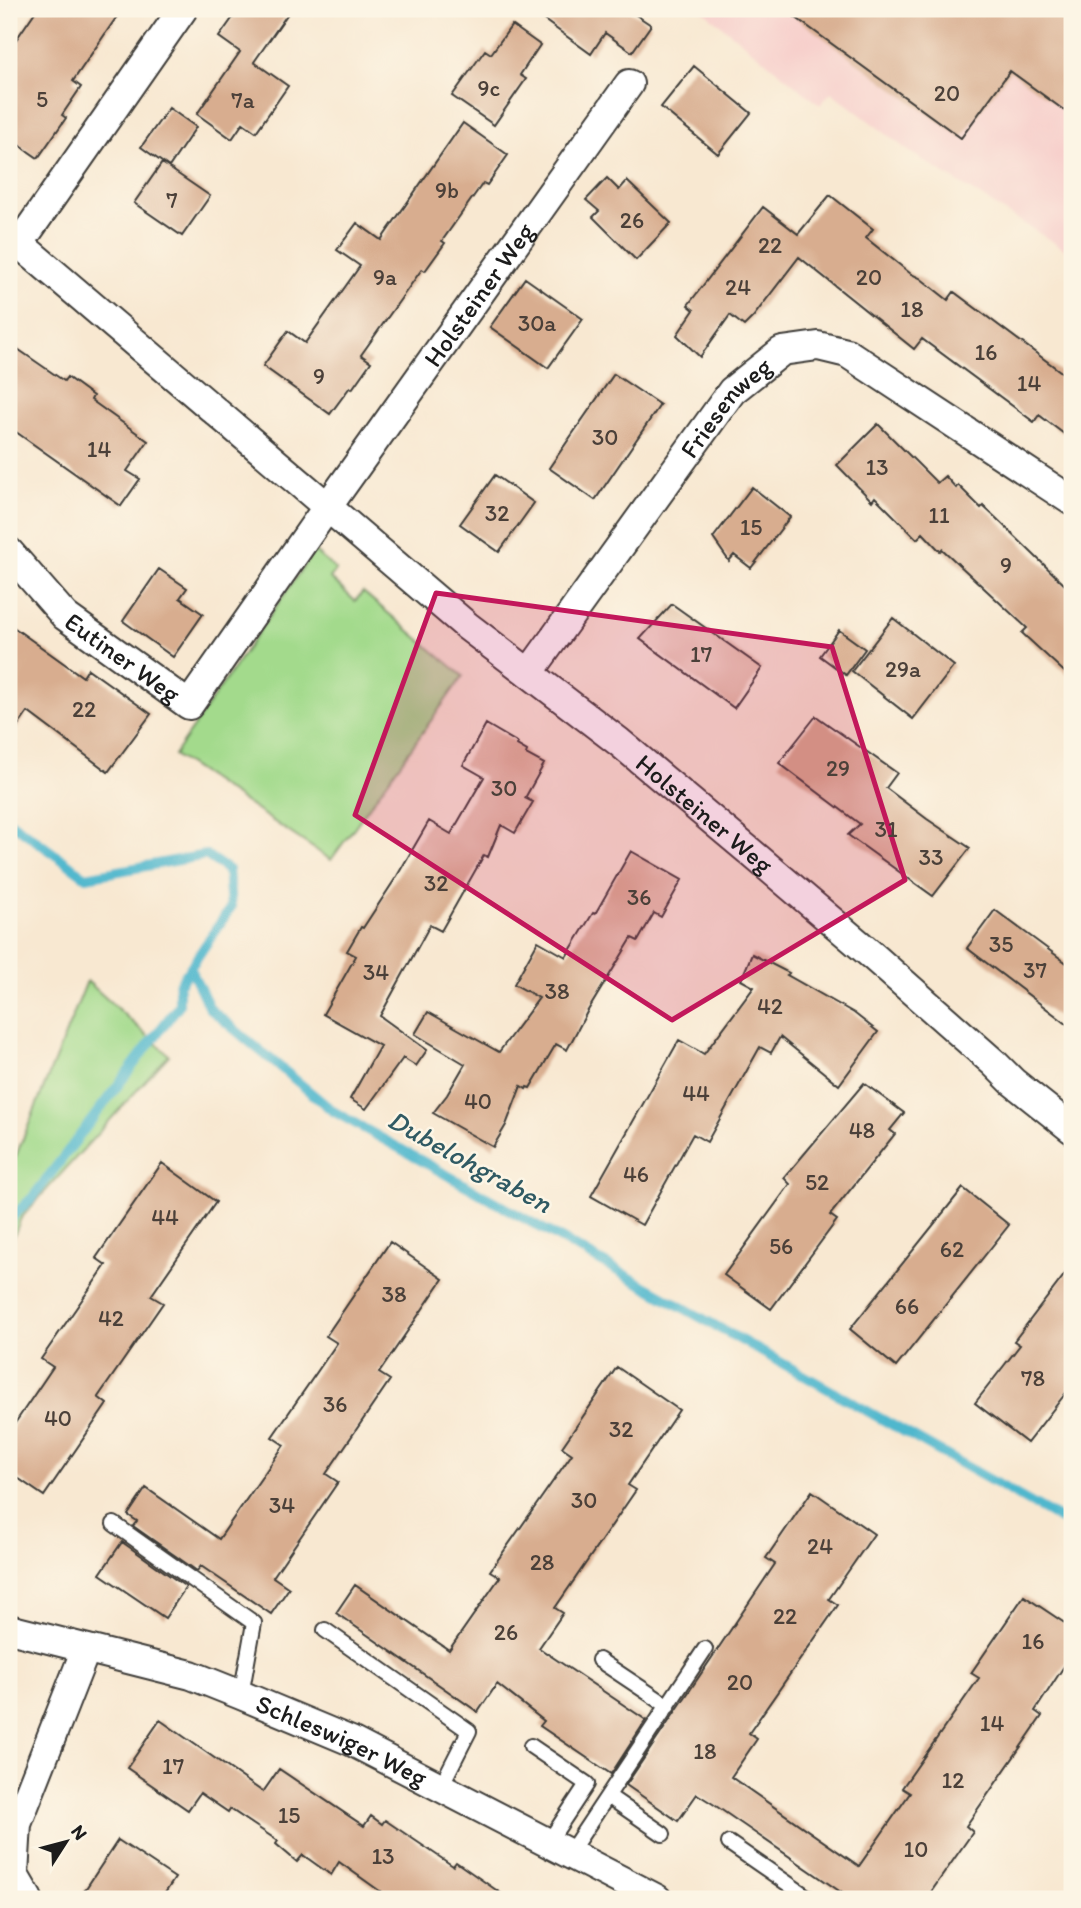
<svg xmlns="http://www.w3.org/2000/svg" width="1081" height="1908" font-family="Itim,sans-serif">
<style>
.built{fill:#f7d0cc}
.green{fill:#a3da8c;stroke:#607b54;stroke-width:2}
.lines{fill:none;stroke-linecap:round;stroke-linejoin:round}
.stream{stroke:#4fb7cd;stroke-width:10}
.building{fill:#d8ad8f}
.service-casing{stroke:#3d3b37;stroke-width:18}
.minor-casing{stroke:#3d3b37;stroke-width:32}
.service{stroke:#fff;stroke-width:14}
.minor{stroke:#fff;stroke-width:28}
.marked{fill:#c2185b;fill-opacity:0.2;stroke:#c2185b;stroke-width:5;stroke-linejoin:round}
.labels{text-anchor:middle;stroke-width:5;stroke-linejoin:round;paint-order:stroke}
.number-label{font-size:23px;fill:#4b4039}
.street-label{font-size:26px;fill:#1c1c1c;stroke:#fcf5e5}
.water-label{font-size:28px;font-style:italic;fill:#305a63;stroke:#fcf5e5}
</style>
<rect width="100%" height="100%" fill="#fcf5e5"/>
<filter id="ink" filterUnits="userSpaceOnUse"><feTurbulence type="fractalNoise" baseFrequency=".0143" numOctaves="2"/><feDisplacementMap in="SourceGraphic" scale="14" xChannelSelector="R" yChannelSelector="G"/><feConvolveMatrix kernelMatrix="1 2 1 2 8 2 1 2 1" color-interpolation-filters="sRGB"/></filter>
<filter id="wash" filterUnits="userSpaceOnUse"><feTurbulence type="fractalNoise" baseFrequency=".00686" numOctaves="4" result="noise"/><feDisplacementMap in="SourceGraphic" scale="28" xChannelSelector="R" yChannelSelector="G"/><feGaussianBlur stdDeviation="1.57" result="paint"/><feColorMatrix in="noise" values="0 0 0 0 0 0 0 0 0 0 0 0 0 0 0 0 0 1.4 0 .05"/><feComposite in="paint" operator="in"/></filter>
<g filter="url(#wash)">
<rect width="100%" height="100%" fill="#f8e8d1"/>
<path class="built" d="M701,9H1072V254L910,152L831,92L820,105Z"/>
<path class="green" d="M314,551L336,570L330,578L355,601L363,592L463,676L331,860L174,755Z
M87,981L169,1055L21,1218L9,1248V1173Z"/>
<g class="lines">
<path class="stream" d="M9,821L86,877L206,855L228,870L231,907L190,968L210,1009L333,1111L1072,1526
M9,1223L12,1217L33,1197L179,1005V985L190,968"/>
</g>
<g id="blocks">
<path class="building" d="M37,9H122L73,81L81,87L62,115L66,118L38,158L9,138V50Z
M239,9H291L254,62L288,86L256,132L243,123L232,139L197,114L240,52L219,37Z
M529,9H627L651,25L632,52L605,33L591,54Z
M784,9H1072V116L1010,71L961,138Z
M512,25L540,45L520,75L526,79L494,125L452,96L485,50L491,54Z
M694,66L751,113L718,154L661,107Z
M169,108L196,127L169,167L141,147Z
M463,123L508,155L487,185L483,183L442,241L445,243L425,271L422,269L361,355L371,362L352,389L350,387L330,414L263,366L288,331L305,343L360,266L337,250L357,223L381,240Z
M162,163L210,196L182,236L134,203Z
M607,178L619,190L627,181L671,223L636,260L593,217L599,211L586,200Z
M830,195L873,229L866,238L911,274L920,278L948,300L954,292L1072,380V440L1039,415L1034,422L922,339L914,349L799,257L753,317L744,326L730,315L700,357L677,335L694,310L688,305L763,207L798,234Z
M525,278L583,319L548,368L490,327Z
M9,343L64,381L67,377L93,396L91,400L148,441L127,471L140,479L121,506L9,427Z
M614,374L660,405L595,500L549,468Z
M878,424L937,483L945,476L956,488L958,485L981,508L983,506L996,518L1072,592V679L1022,633L1027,628L942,549L940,551L923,533L917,539L875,497L872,501L837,465Z
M495,475L534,503L499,552L460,524Z
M752,487L790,517L751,568L734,555L729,561L713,538Z
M159,569L187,588L180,598L203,614L173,657L123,621Z
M672,604L762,668L734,708L640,639Z
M893,618L954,666L913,719L852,671Z
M9,624L83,677L88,669L151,714L108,772L28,712L9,739Z
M839,630L865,649L846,675L820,656Z
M816,716L897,773L886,788L927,819L970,848L933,896L848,835L860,824L779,763Z
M486,724L518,743L517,745L527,751L526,754L544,764L525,798L533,802L515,833L501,825L488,857L484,855L441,931L430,925L380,1016L427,1050L416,1066L403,1058L366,1109L350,1099L380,1046L323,1014L356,956L347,951L361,927L363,928L397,876L429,821L451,834L484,777L463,765Z
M631,851L682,880L661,917L654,913L638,941L632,938L587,1012L567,1050L556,1044L530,1088L527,1087L526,1089L521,1086L506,1125L493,1147L433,1113L447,1095L465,1064L415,1034L428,1012L499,1052L539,998L514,984L538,941L566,957L593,913L595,914Z
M995,910L1072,967V1028L967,948Z
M752,954L789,973L787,975L854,1013L878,1032L839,1085L780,1037L771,1053L760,1047L707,1142L693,1134L642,1225L591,1196L679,1040L704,1054L754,987L741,980Z
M864,1083L904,1113L890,1130L895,1134L830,1215L837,1220L771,1309L724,1275L790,1184L784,1178Z
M162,1163L216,1202L151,1296L163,1303L98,1397L107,1404L44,1496L9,1472V1432L53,1367L41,1359L106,1265L96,1258Z
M963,1188L1009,1225L896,1367L850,1329Z
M390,1242L443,1279L379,1373L390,1380L326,1474L338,1482L273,1577L289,1588L271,1614L201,1566L197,1571L133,1526L137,1521L128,1515L146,1488L219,1539L284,1445L272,1437L337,1343L326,1336Z
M1072,1265V1385L1027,1443L975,1403L1020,1345L1014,1341Z
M617,1367L679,1410L628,1485L636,1490L555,1608L563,1613L539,1648L646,1720L611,1774L540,1726L544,1721L497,1684L478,1712L336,1613L355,1585L449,1650L500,1577L490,1571L572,1454L562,1447Z
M812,1491L874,1534L829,1599L838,1605L749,1733L757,1739L731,1777L859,1866L910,1793L902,1788L979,1678L971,1673L1024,1596L1072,1628V1654L1035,1711L1042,1716L966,1826L973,1832L926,1899H851L713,1804L697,1794L678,1821L626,1785L775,1564L766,1558Z
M122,1542L186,1587L165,1618L100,1574Z
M160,1720L263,1792L279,1769L364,1826L371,1816L382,1824L385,1820L453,1866L456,1862L509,1899H391L339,1862L331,1875L303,1855L297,1862L276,1844L278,1841L230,1809L228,1812L200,1793L188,1810L127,1768Z
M118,1840L175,1878L161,1899H79Z"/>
</g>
</g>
<g filter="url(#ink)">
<use href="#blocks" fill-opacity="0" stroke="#3d3b37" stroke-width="2"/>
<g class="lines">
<defs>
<path id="service" d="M114,1524L254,1623L241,1695
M325,1630L469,1731L440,1788
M599,1660L668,1706
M531,1746L587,1784L548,1843
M608,1796L663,1834
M729,1843L810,1899
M569,1854L705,1649"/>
<g id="minor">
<path id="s1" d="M9,235L467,626L619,742L748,850L874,957L994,1063L1013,1082L1072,1129"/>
<path d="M19,244L183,9"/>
<path id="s2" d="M9,552L65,616L189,705L328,506L629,84"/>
<path id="s3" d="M529,673L732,391L782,351L818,346L847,353L1072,501"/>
<path id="s4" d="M9,1629L191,1675L241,1695L351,1741L657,1899"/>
<path d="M28,1899L14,1875L17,1824L86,1649"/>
</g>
</defs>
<use href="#service" class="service-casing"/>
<use href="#minor" class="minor-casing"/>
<use href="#service" class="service"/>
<use href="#minor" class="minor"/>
</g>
</g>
<path class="marked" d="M436,593L832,647L905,880L672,1020L355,815Z"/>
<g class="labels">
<g class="number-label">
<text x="489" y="96">9c</text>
<text x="947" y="101">20</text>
<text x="42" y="107">5</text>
<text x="243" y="108">7a</text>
<text x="447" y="198">9b</text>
<text x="172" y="208">7</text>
<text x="632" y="228">26</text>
<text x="770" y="253">22</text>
<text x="385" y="285">9a</text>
<text x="869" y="285">20</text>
<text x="738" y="295">24</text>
<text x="912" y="317">18</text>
<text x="537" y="331">30a</text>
<text x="986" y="360">16</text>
<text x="319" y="384">9</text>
<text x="1029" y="391">14</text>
<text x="605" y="445">30</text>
<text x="99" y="457">14</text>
<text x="877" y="475">13</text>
<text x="497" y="521">32</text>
<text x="939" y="523">11</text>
<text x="751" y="535">15</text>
<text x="1006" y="573">9</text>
<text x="701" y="662">17</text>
<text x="903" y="677">29a</text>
<text x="84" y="717">22</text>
<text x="838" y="776">29</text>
<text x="504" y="796">30</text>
<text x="886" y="837">31</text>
<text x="931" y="865">33</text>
<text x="436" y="891">32</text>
<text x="639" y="905">36</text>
<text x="1001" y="952">35</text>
<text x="1035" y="978">37</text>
<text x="376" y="980">34</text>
<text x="557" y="999">38</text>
<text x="770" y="1014">42</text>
<text x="696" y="1101">44</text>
<text x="478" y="1109">40</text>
<text x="862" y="1138">48</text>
<text x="636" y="1182">46</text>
<text x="817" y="1190">52</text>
<text x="165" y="1225">44</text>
<text x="781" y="1254">56</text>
<text x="952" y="1257">62</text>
<text x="394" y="1302">38</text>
<text x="907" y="1314">66</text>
<text x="111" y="1326">42</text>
<text x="1033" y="1386">78</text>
<text x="335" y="1412">36</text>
<text x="58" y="1426">40</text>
<text x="621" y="1437">32</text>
<text x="584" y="1508">30</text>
<text x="282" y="1513">34</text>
<text x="820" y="1554">24</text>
<text x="542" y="1570">28</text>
<text x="785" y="1624">22</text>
<text x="506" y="1640">26</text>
<text x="1033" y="1649">16</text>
<text x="740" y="1690">20</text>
<text x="992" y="1731">14</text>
<text x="705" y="1759">18</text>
<text x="173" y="1774">17</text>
<text x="953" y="1788">12</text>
<text x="289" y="1823">15</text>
<text x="916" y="1857">10</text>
<text x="383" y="1864">13</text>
</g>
<g class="street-label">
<text dy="9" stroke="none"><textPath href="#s2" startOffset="740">Holsteiner Weg</textPath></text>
<text dy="9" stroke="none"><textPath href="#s3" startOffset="331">Friesenweg</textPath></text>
<text dy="9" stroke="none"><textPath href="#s2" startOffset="156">Eutiner Weg</textPath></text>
<text dy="9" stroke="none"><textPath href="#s1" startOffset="905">Holsteiner Weg</textPath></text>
<text dy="9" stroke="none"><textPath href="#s4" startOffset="352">Schleswiger Weg</textPath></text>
</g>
<g class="water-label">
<text transform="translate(470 1161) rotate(29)" y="10">Dubelohgraben</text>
</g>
</g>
<rect width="1081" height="1908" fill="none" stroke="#fcf5e5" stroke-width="35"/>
<g transform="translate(66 1842) rotate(54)" stroke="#fcf5e5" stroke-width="5" paint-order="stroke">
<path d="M0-5L12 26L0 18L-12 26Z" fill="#1c1c1c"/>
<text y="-10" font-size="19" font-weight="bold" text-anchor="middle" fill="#1c1c1c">N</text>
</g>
</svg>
